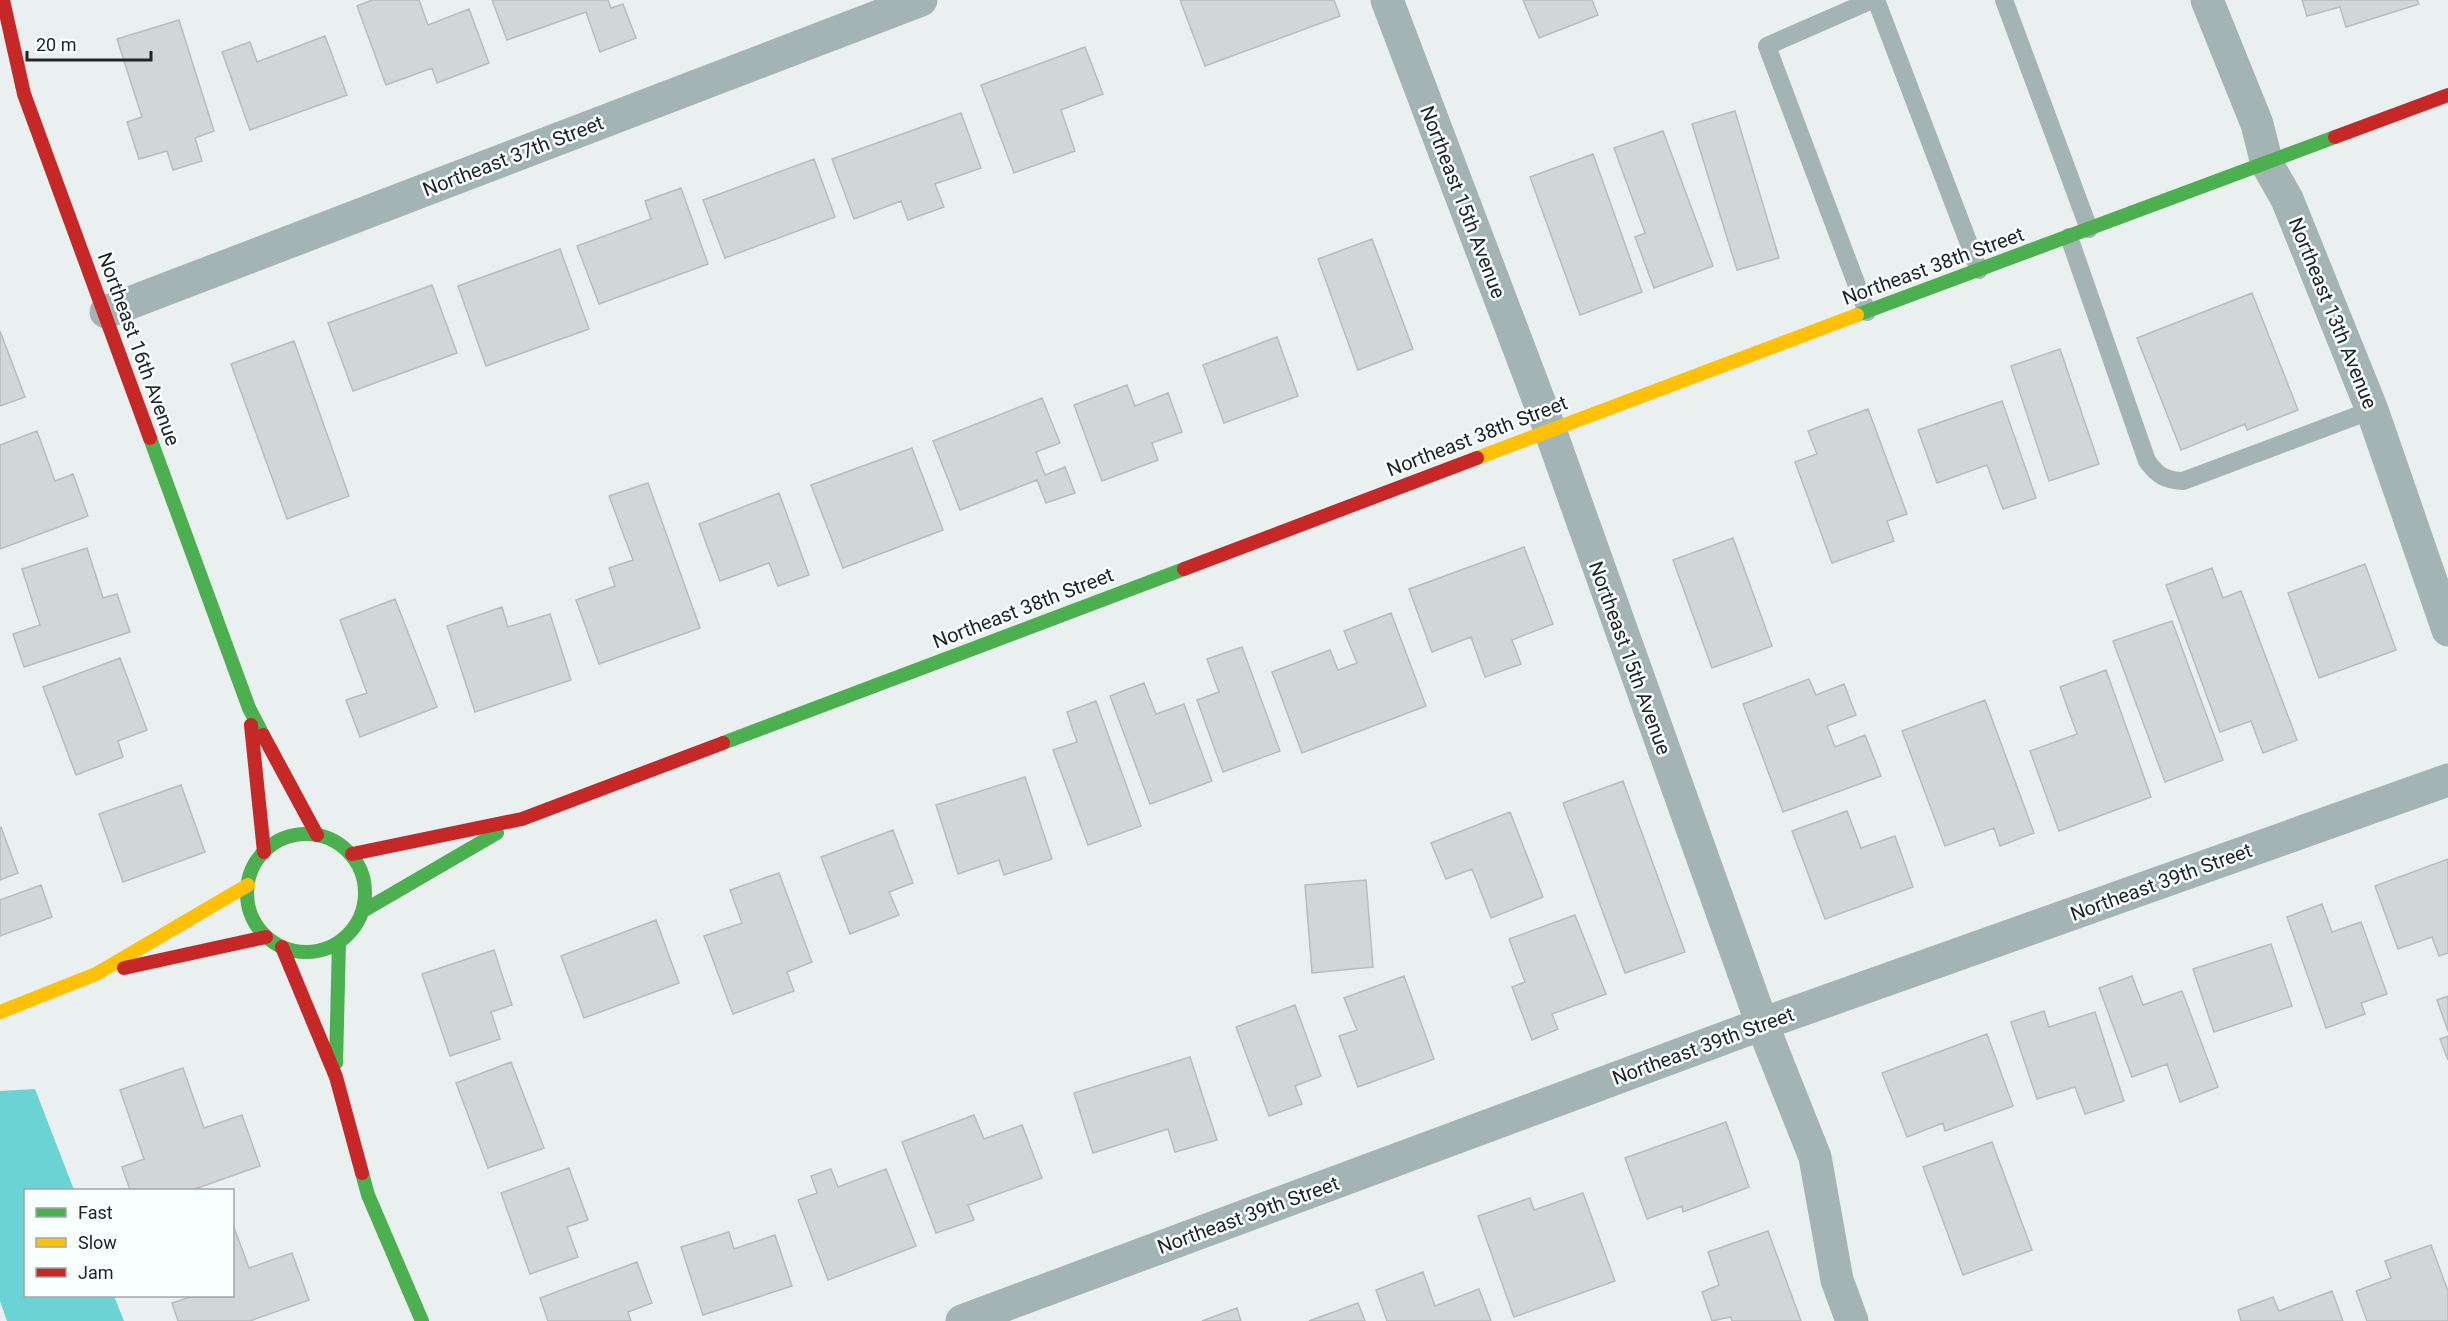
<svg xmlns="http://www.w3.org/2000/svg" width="2448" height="1321" font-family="Roboto,sans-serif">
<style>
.water{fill:#6bd3d3}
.building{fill:#d1d6d6;stroke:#b8bdbc;stroke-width:1.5}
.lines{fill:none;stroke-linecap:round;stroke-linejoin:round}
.lane{stroke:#a4b3b3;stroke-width:18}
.street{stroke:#a4b3b3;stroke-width:33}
.fast{stroke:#4caf50;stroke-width:14}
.slow{stroke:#ffc107;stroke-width:14}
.jam{stroke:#c62828;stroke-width:14}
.labels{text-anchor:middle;stroke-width:5;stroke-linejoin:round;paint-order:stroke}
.street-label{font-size:20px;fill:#212424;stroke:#f7ffff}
</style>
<rect width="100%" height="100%" fill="#eaf0f0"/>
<path class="water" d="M35,1089L74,1190H26V1296H114L124,1321H7L0,1301V1091Z"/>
<path class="building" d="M372,0H419L428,25L469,9L489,63L437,83L432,68L386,85L357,6Z
M492,0H608L611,8L623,4L636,38L600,52L586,12L507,40Z
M1180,0H1334L1340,16L1205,66Z
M1523,0H1592L1598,15L1539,38Z
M2302,0H2417L2419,4L2346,27L2340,7L2307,16Z
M179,20L214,131L195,138L202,161L173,170L167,151L139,159L127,122L142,117L117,39Z
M325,36L347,95L250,130L222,52L250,42L257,62Z
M1085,47L1103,94L1061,110L1075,151L1014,173L981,85Z
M1735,111L1779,258L1737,270L1692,124Z
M961,113L981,168L935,184L944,207L908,220L901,201L854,219L832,159Z
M1663,131L1713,266L1654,288L1635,237L1645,233L1614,148Z
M1593,154L1642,292L1580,315L1530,177Z
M814,159L835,217L725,258L703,200Z
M681,188L708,264L599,304L577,246L651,219L645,201Z
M1372,239L1413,349L1358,370L1318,259Z
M560,249L589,329L486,366L458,286Z
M432,285L457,353L353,391L328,323Z
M2252,293L2298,410L2247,430L2245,424L2181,450L2137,338Z
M0,331L25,397L0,406Z
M1277,337L1298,396L1224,423L1203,365Z
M294,341L349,496L287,519L231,364Z
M2060,349L2099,464L2049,481L2011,366Z
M1127,385L1135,406L1168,393L1182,432L1152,443L1158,460L1102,481L1074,405Z
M1042,398L1060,443L1036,452L1045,475L1065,467L1075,493L1046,503L1037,480L960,510L933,441Z
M2002,401L2036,498L2003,509L1987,465L1937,483L1918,430Z
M1868,409L1907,514L1887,521L1894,541L1832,563L1795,462L1817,454L1808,431Z
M37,431L55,481L73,474L88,516L0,549V445Z
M912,448L943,530L843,568L811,485Z
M648,483L700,628L599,664L576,600L615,586L609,568L633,560L609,496Z
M779,493L809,575L778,586L769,563L720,581L699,524Z
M1733,538L1772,646L1712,668L1673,560Z
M1524,547L1553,624L1512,640L1521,664L1485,677L1471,637L1432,652L1409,589Z
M87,548L103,598L117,594L130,632L24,667L13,634L40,625L22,569Z
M2365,564L2396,650L2319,678L2288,593Z
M2212,568L2223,598L2241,591L2297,740L2263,753L2251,721L2220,732L2166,585Z
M395,599L437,707L360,737L346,700L367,693L340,620Z
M502,607L508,627L550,614L571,680L475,712L447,626Z
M1391,613L1426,706L1302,753L1272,672L1330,650L1338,670L1357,663L1344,631Z
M2172,621L2223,760L2165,782L2113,641Z
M1242,647L1280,751L1223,772L1197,700L1219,692L1207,659Z
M120,658L147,730L118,741L123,757L76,775L43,687Z
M2106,670L2151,797L2059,831L2030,751L2077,734L2060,687Z
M1809,679L1816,695L1844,684L1856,715L1827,726L1835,747L1865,735L1881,776L1783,812L1743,704Z
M1144,683L1156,714L1184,704L1212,781L1150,804L1110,696Z
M1985,700L2034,833L2000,846L1994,828L1945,846L1902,731Z
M1096,701L1141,826L1088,845L1053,750L1077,742L1067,712Z
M1025,777L1052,859L1004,875L999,860L958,874L936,805Z
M1623,781L1685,952L1625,973L1563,803Z
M181,785L205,852L123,882L99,814Z
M1847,811L1861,848L1895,836L1913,887L1825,919L1792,831Z
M1510,812L1543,897L1491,918L1472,869L1446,879L1431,843Z
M1,827L18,873L0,880V828Z
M893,830L913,883L889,892L899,915L850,934L821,857Z
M2448,859V953L2439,956L2432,937L2398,949L2375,886Z
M779,873L812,962L787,972L794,991L733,1014L704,936L742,923L730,890Z
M1366,880L1373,967L1312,973L1305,885Z
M41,885L52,917L0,936V900Z
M2322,904L2332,932L2361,922L2387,994L2361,1003L2365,1014L2326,1028L2287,917Z
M1575,915L1606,994L1552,1014L1558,1029L1532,1040L1512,987L1525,982L1509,939Z
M656,920L679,983L584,1018L561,956Z
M2271,944L2292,1006L2214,1032L2193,969Z
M494,950L512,1005L491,1012L500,1039L450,1056L422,974Z
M1404,976L1434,1059L1358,1087L1339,1036L1357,1030L1344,998Z
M2132,976L2143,1005L2182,991L2218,1087L2180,1102L2167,1064L2132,1077L2099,988Z
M2448,996V1031L2437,1000Z
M1295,1005L1321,1076L1295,1086L1302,1104L1269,1116L1236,1027Z
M2044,1011L2049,1027L2095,1012L2124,1101L2085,1114L2075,1087L2037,1099L2011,1022Z
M1987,1034L2013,1106L1945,1131L1943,1123L1907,1137L1882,1073Z
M2448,1036V1060L2440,1039Z
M1190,1057L1217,1140L1175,1152L1168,1129L1093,1153L1074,1093Z
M511,1062L544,1148L488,1168L456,1083Z
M183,1068L204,1128L242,1115L260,1166L192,1190H130L122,1167L144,1159L120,1090Z
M974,1115L984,1139L1022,1125L1042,1178L968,1205L974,1220L936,1233L902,1142Z
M1726,1122L1749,1187L1683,1212L1682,1206L1647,1219L1625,1158Z
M1992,1142L2032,1250L1963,1275L1923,1167Z
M569,1168L588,1220L567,1227L578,1257L530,1274L501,1193Z
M831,1169L838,1187L886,1169L916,1246L828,1280L798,1200L817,1193L811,1176Z
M1583,1193L1615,1281L1514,1317L1478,1216L1530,1198L1534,1210Z
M232,1222L249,1268L292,1253L309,1300L250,1321H178L172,1303L193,1296H232Z
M1768,1231L1801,1321H1732L1731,1317L1712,1321L1702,1292L1719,1285L1708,1252Z
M729,1232L734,1249L775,1235L792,1286L703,1315L681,1247Z
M2431,1245L2448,1291V1321H2367L2356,1291L2391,1278L2385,1261Z
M637,1262L652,1303L628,1312L631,1321H548L540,1298Z
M1423,1272L1435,1306L1479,1289L1491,1321H1387L1376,1290Z
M2332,1291L2343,1321H2241L2238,1310L2273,1297L2279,1311Z
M1358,1303L1365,1321H1309Z
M1237,1308L1241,1321H1202Z"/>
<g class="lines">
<path class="lane" d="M1876,0L1979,270
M2004,0L2089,229
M2069,237L2147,461C2158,476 2165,480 2183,481L2372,410
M1867,312L1767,46L1872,0"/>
<path class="street" d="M1387,0L1550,430L1762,1024L1815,1157L1837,1280L1852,1321
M2207,0L2257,124L2267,164L2287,199L2372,410L2448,630
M106,312L921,0
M962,1321L1762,1024L2448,780"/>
<path class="fast" d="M1857,315L2335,137
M150,438L249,708L263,735
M723,743L1184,569
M247 893a59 59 0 1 1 118 0a59 59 0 1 1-118 0Z
M363,911L497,833
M336,1063L339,942
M362,1173L368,1195L422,1321"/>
<path class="slow" d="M1477,458L1857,315
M0,1012L96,974L248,885"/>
<path class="jam" d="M3,0L24,94L150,438
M2335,137L2448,95
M1184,569L1477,458
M251,725L264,852
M263,735L317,835
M352,854L522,819L723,743
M282,947L336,1077L362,1173
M124,968L266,937"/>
</g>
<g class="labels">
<g class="street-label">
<text transform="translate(513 156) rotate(-21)" y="7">Northeast 37th Street</text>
<text transform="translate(1463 202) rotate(69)" y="7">Northeast 15th Avenue</text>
<text transform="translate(1933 266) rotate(-20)" y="7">Northeast 38th Street</text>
<text transform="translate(2333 313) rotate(68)" y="7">Northeast 13th Avenue</text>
<text transform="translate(139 349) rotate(70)" y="7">Northeast 16th Avenue</text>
<text transform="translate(1477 436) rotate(-21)" y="7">Northeast 38th Street</text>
<text transform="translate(1023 608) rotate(-21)" y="7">Northeast 38th Street</text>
<text transform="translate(1630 658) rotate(70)" y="7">Northeast 15th Avenue</text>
<text transform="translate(2161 882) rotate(-20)" y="7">Northeast 39th Street</text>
<text transform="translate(1703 1046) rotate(-20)" y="7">Northeast 39th Street</text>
<text transform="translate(1248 1215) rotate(-20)" y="7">Northeast 39th Street</text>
</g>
</g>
<rect x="24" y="1189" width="210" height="108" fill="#f7ffff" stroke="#a1a7a7" stroke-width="1.5"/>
<rect x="36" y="1208" width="30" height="9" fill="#4caf50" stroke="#a1a7a7" stroke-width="1.5"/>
<text x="78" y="1219" font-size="18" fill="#212424">Fast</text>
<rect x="36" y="1238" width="30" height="9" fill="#ffc107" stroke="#a1a7a7" stroke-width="1.5"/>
<text x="78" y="1249" font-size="18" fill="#212424">Slow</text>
<rect x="36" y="1268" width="30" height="9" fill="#c62828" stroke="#a1a7a7" stroke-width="1.5"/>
<text x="78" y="1279" font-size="18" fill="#212424">Jam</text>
<path d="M27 51v9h124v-9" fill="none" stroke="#212424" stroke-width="3"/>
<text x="36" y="51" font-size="18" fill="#212424" stroke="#f7ffff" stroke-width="4.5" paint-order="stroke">20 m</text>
</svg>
